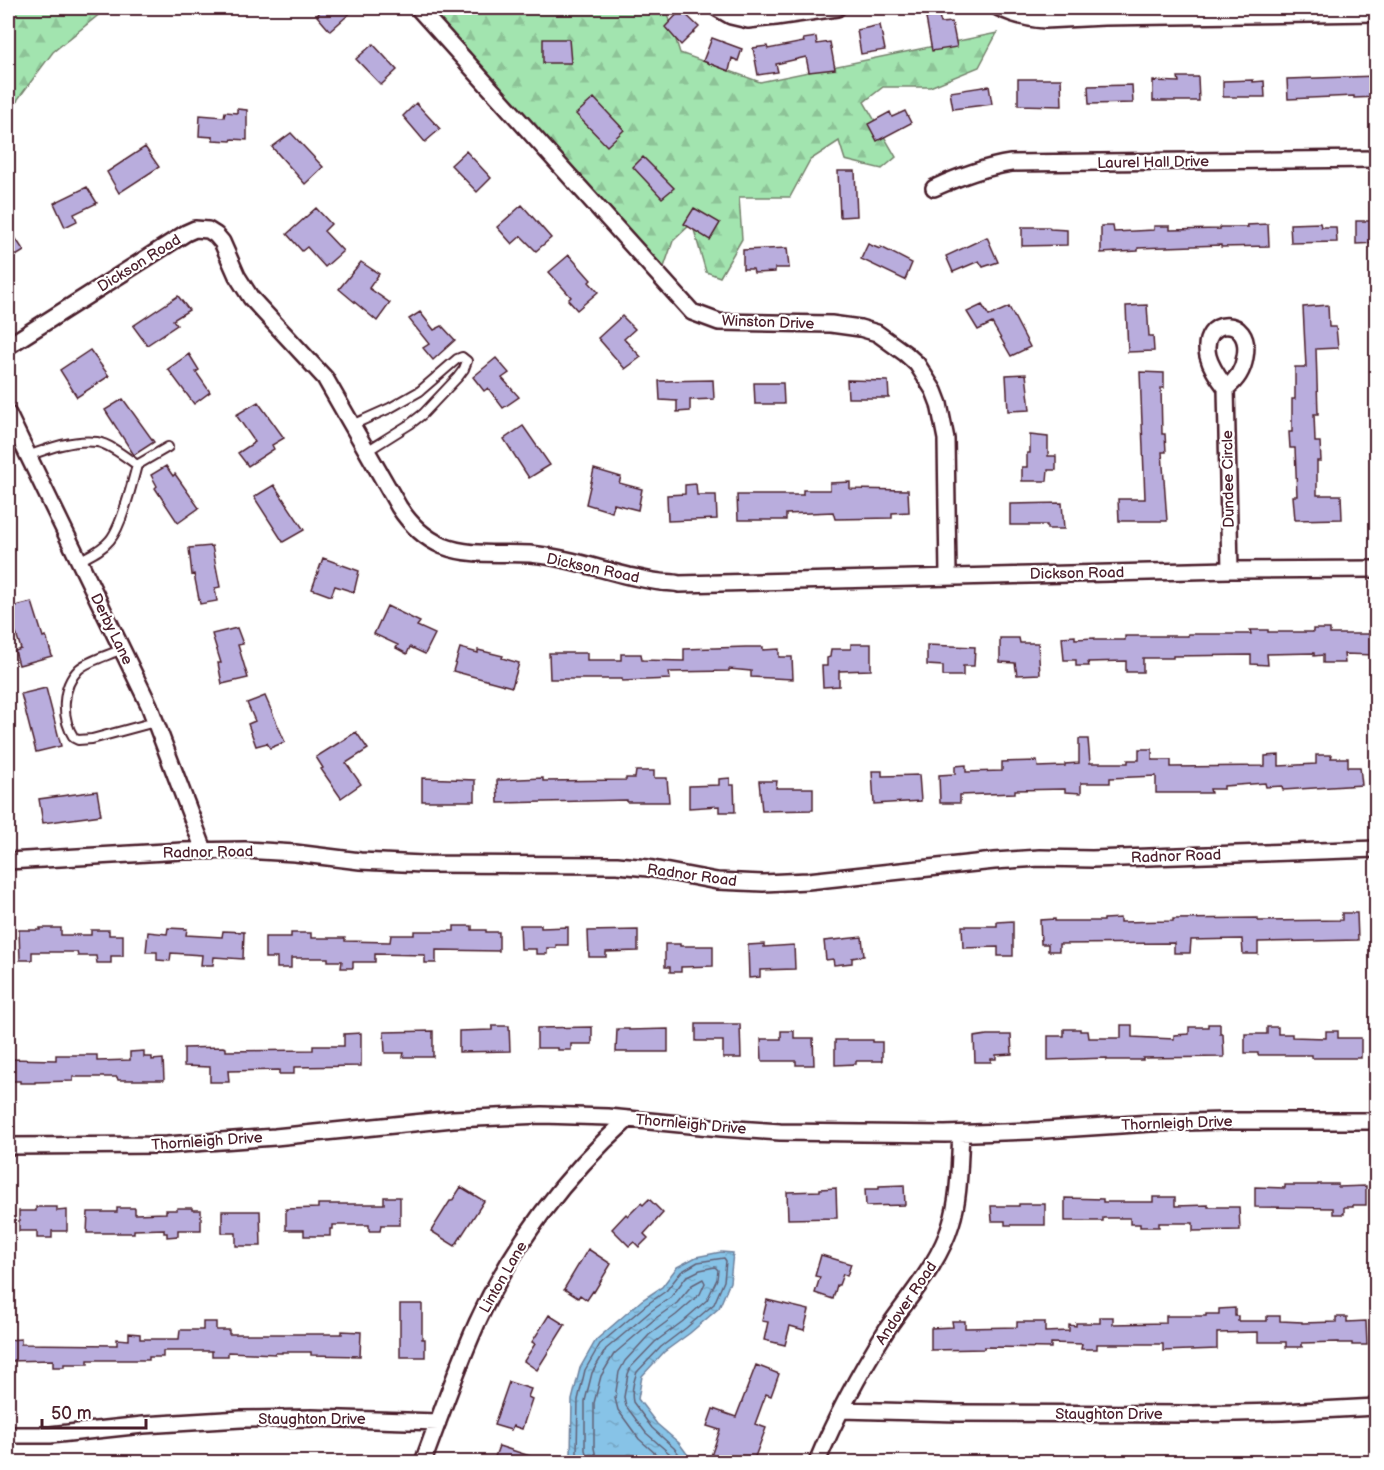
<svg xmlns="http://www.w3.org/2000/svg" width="1384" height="1470" font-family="'Balsamiq Sans',sans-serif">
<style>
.forest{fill:url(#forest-firs);stroke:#76826d;stroke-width:1.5}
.water{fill:url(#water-ripples);stroke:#6f819c;stroke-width:1.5}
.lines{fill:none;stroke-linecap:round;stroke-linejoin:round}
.shore{stroke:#626176;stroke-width:1.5}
.building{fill:#b9addd;stroke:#4a1f2b;stroke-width:1.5}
.lane-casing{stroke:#4a1f2b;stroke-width:12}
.street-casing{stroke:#4a1f2b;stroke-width:20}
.lane{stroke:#fff;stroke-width:8}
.street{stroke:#fff;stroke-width:15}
.labels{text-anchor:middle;stroke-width:4.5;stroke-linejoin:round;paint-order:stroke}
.street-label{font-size:15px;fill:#4a1f2b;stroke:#fff}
</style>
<defs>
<pattern id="forest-firs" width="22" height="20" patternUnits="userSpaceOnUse" patternTransform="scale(1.5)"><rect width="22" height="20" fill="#a2e4af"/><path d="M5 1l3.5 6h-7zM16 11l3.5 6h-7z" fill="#8dc397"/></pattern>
<pattern id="water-ripples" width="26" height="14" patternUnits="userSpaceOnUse" patternTransform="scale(1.5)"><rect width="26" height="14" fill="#87c3e7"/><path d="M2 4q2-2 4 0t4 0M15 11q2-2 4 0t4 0" fill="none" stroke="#76a7c6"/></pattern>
</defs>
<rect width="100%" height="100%" fill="#fff"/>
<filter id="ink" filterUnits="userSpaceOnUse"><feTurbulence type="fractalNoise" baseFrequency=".0167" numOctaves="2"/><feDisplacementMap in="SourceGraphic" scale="12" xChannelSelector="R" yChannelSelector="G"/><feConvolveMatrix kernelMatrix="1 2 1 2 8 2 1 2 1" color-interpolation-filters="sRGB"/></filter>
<g filter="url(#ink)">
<path class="forest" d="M8,8H107L53,52L18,99L8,127Z
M430,8H666L680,53L760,82L997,33L979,67L930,87H883L864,102L896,157L882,169L845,160L839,141L810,160L790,197H739L742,239L720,277L706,272L692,223L673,241L663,270Z"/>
<path class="water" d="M721,1252L733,1253L730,1282L719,1308L690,1333L664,1352L642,1376L638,1399L657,1424L679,1443L693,1462H576L571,1456L572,1400L580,1368L596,1340L642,1300L662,1287L677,1267L696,1257Z"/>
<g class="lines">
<path class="shore" d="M580,1462V1459L577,1453L578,1400L585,1370L600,1344L646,1305L666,1291L681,1272L698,1262L724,1258L726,1261L724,1281L714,1304L686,1328L661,1347L637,1372C634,1380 631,1393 633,1402L652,1428L674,1448L685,1462
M588,1462L587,1456L585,1450V1401L592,1373L606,1349L651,1311L671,1297L686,1277L700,1270L715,1267L718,1270L717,1279L707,1300L682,1322L655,1342L631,1367L628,1374L624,1397L626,1406L646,1433L669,1453L676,1462
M597,1462L594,1448V1403L601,1376L614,1354L656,1318L677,1303L692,1285L703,1279L705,1283L700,1294L676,1315L649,1335L625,1361L619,1372L615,1398L618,1410L639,1439L665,1462"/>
</g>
<path class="building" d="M313,8H356L330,31L317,16L319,13Z
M681,10L699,27L681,45L665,27Z
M939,16L941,23L952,22L957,47L932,51L926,18Z
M880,25L885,50L861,54L857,30Z
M816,37L817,44L830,42L835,69L809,72L806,57L776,64L778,72L758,75L753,48L767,46L768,49L804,42L803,39Z
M712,38L742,49L738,61L732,58L729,71L703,61Z
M543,39H569L571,63H543Z
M373,44L397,70L381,85L356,59Z
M1377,76V97L1354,98V96L1288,99L1287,79Z
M1178,77H1198L1199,101H1153V81L1179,82Z
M1018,79H1061L1062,106L1018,105Z
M1253,80V82L1264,81L1265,97H1223V81Z
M1132,85L1133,103L1089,104L1088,86Z
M989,86L992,104L953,109L950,92Z
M594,98L624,130L607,146L576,114Z
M416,103L440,129L425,142L403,116Z
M237,109L247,110V140L232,139L231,141L213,140V137L199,136L200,115L224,117L225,112L237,113Z
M905,111L911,123L877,141L868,124L890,112L892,117Z
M291,133L323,167L305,184L272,147Z
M145,147L159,167L119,193L107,172Z
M466,151L491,178L477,192L451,165Z
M643,157L674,188L662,198L633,167Z
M838,171H855L857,216L840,217Z
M87,187L97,203L74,214L77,221L65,227L54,203Z
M522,205L551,238L536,251L521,236L512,244L497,227Z
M316,208L331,224L324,231L343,251L325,267L307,247L302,251L287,234Z
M694,208L720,223L710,240L684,224Z
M1356,221H1376L1377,243L1356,244Z
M1320,223L1321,227H1336L1337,242L1291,243L1290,224Z
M1268,224L1269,246L1221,247V245L1138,248V251L1101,253V226H1113L1114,232L1154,230V226H1170V230L1220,229V227H1248L1247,225Z
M8,227L24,251L8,261Z
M1022,227H1049L1050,229L1067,230V245L1022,246Z
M987,237L998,262L983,267L979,261L953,272L946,256Z
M868,244L880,249L881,247L912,263L905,280L861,259Z
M787,248L789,268H775V272L754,273L753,269H743V250Z
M569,255L591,280L589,282L598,292L577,310L568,300L571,297L549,272Z
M361,262L379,274L369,288L390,303L377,321L339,289Z
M178,296L189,310L173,320L177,325L147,345L133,326Z
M982,305L989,316L1009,307L1030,347L1011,356L992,323L978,330L967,312Z
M1147,305L1149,336H1153L1154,351L1128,352L1126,306Z
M1328,305L1329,327H1336L1338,348L1316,349L1318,414H1314L1315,442H1320L1321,461H1317V495H1341L1342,519L1295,520L1293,496H1297L1295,448H1290L1289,432H1292V399H1295V367H1306L1303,307Z
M420,312L434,330L442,326L455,340L433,360L423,348L429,344L409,319Z
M622,316L635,329L624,339L641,357L625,369L598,338Z
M90,350L109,376L77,397L60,370Z
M189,354L199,370L196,372L210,392L194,404L168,369Z
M496,358L509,373L502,378L519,397L503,408L488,388L484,391L473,377Z
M1140,372L1164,373V388H1161L1162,434H1165L1166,452H1162L1167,521H1119L1118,499H1145Z
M1026,374L1030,410L1008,411L1006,375Z
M713,380L714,399L690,400V411L677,412V401L660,400L659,381Z
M847,380L888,381L889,398H848Z
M754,383H783L784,404H755Z
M123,399L154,442L134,455L105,410Z
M258,402L284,438L272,445L274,449L248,466L238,453L255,442L236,415Z
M523,426L550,465L529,478L504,439Z
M1030,435L1048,437V456H1056V470H1048L1047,481H1022V467H1027V453H1030Z
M166,466L173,476L175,474L199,508L178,523L155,488L157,486L151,475Z
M594,469L621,477L619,483L642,489L638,510L614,504L612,512L586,504Z
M850,482V489L908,490L909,512L892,513V518L835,519L833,512L786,514V520H738L737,495H803V490H830V483Z
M696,484L697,495H716L717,519L668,521L667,495L685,494V485Z
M274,485L304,530L283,542L254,497Z
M1062,503L1064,529H1047V525H1010V504Z
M212,546L220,587L215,588L217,601L200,604L194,574L192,575L189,548Z
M323,558L359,571L354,592L335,586L331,596L312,589Z
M32,602L43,637L46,636L52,656L19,665L15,651L21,649L8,608Z
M387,606L420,622L417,626L435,634L425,654L410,647L407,654L396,648L398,645L374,634Z
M237,628L243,644L238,645L248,678L222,684L218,663H221L212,634Z
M1313,629H1330V634H1377V655L1344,654L1345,663H1323V655L1314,656V653L1267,654L1268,665L1251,664V655L1173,656V658H1143V672H1126V661L1088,662L1089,666H1076V660H1064L1062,637L1075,636V639L1095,638V640H1125V636H1188V634H1251L1250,630H1268V632H1313Z
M1000,638H1019L1020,643H1038L1040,674L1017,675L1015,663L1000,662Z
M851,644H871V670L839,671V686L823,687L822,666H827V658L830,657L831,649H851Z
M927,645L975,647L974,666H963V676H943V666L927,665Z
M746,647H763V650L779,649V657H792L793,679L751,677V671L729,669V671L669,672L670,679L622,681V679H550L549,653H587V660H621V654H641L642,660L684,661V649Z
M460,648L478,653V650L503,656L502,658L519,663L512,687L453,671Z
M46,688L61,746L36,752L21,694Z
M265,696L285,742L270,748L267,743L256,746L248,724L255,721L247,703Z
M356,732L368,749L346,763L361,784L341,798L321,769L323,768L316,757Z
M1079,739H1088L1090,763H1128V760H1139V749H1152V760H1171V767L1265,766V756L1279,755V766L1316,764V755H1332L1331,758H1348V767H1360L1362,785L1283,790L1282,786L1266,787L1265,783L1224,786V789H1210L1211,793H1156V776L1110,778V783H1081V793L1065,792V789L1015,790V793L960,795V803H940L939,775L955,774V766L966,765V772L1002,771V762L1037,761L1038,767L1065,766V764L1079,763Z
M636,771H654V778H667L669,802H627V800L498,803L497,780L543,778V781L626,780V778H635Z
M872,771H882V776L919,775L921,801L874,804Z
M422,778L475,780V801H422Z
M730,778V785H734L735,812H719V806L689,808V786L719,785V779Z
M759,781H777L776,788H813V810L762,811Z
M97,791L101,815L43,823L39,799Z
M1342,913H1357L1358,940L1258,942V954H1243L1242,939L1191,940L1190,953H1174V943L1059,944V951H1048V944H1041L1040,920L1055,919V921H1104V919L1120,918V922L1173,921V919L1258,918V921L1342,920Z
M1013,921V956H998V947L963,948L962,926H997V922Z
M520,925H541V928L568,927V945H556V948H547V954H536V949H521Z
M454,926H472V930H486V932H499V951L436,950V963H425V955L375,954V962H353V968H341L342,961H328V958H291V968H277V958H265V937H291V933H311V938H345V941L390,942L391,935H414V931H454Z
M40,928H61V935H91V930H109V935H123V956H111V963H97L96,956H78L77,952H32V960H20L19,930H40Z
M168,928L187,929L186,935L222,937L223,931L244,932L243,959L214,957L213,965H201L202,955L171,953L170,961L157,960V952H146L148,932L167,934Z
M638,930V951L606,952V957H589L588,931Z
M862,937L864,956L852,958V963L834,965L833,959L826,960L824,941Z
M665,944H680V946H713V966L681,967V972H670V967H665Z
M764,944V947L794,945L795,969L760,970V977L749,978L748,945Z
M696,1024H740L741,1058H723V1041H696Z
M1208,1024H1220V1034H1223L1224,1057L1143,1058V1060H1107V1058L1048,1060V1036H1064V1029H1080V1031H1088L1089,1038H1121V1025H1132V1037L1174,1039V1035L1189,1034V1027H1208Z
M492,1026H509L510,1051L459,1052V1031L492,1030Z
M592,1027V1044H571V1050H558V1048H537V1028Z
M1267,1027H1278V1034H1292V1037L1326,1038V1031H1338V1038H1361V1058H1312V1055H1258V1053H1245V1034H1267Z
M617,1029H629V1030L668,1029V1052H616Z
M433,1031V1057H403L404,1053H385L384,1032Z
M781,1031H794V1038H813L814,1065H796V1061H762L761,1039H781Z
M361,1033V1066L294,1067V1074H279V1070L228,1071L229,1082H210V1067L184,1066V1048L223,1047L226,1048V1051L313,1050V1046H344V1034Z
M987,1035H1011L1012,1054L996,1055V1059H991V1062H975L974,1037Z
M835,1040H873V1042H882V1061H856V1064L835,1065Z
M144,1051V1057H152V1060L163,1059L164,1080H118L117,1077H73V1081L35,1082V1083H20V1081H8V1059L56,1060V1055H97V1061L130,1060V1052Z
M1318,1184H1338V1187L1366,1186V1205H1353V1207H1344V1214H1333V1208L1255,1207V1187L1285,1188V1185H1318Z
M904,1185L905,1205L866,1206L865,1189H879V1186Z
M461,1187L484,1201L455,1246L431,1231L450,1201H452Z
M836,1188L837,1218L788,1219L787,1192L820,1191V1189Z
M384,1197H400V1225H381L380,1231H369V1225H333V1229H330V1236H304V1230H286V1209L318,1208V1204H384Z
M1153,1197H1175V1206L1208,1205V1207H1239L1240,1230L1193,1231V1223H1159V1227H1140V1224H1130V1218H1103V1221H1065V1198L1103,1199V1202H1153Z
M649,1199L663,1213L644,1234L648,1238L639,1247L634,1242L629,1246L612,1229L626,1214L628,1216L641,1203L643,1205Z
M1019,1204H1045V1225H1005V1221H992L991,1206H1019Z
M36,1207H57V1211L67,1210V1231H52V1238H37V1231H19V1211H36Z
M117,1208H135V1214L166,1213V1210H177V1208H192V1210H201V1230H178V1236L167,1237V1233H164V1229L134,1230V1233H87L88,1212H117Z
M222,1211H260L261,1246H236V1233H222Z
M588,1249L611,1264L594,1292L593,1291L587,1300L580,1295L578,1298L564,1289Z
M821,1255L851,1264L847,1276L843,1274L839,1285H837L833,1299L815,1293L820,1277L815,1276Z
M767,1300L809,1310L804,1330L790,1326L785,1345L764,1340L768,1322L762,1321Z
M400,1304H422V1339H425V1357H400Z
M1235,1308V1316H1238V1321H1267V1316H1280V1321L1302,1322V1323L1336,1322V1317H1347V1322L1366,1321L1367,1345H1352V1343H1339V1342L1302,1343V1347H1286V1342H1258V1332L1217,1333V1349L1163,1351V1344H1097V1349H1081L1082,1344L1051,1343V1348L984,1347V1349L931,1350V1328L953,1327L952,1321H965V1328L1017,1327V1322H1045V1332L1069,1331V1325L1076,1326V1323H1100V1317H1113V1324L1166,1323V1316H1206V1314H1219V1309Z
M549,1315L565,1325L537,1370L524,1361L535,1344L532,1342Z
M203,1322H216V1330H229V1334H342V1331L361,1332L360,1356L311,1355V1352H282V1353H275V1354L228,1352V1356H212V1351H163V1357H149V1360H88V1364H64V1367H53V1360L8,1361V1340L21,1339V1344L117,1345V1339L129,1340V1333L140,1334V1339H179L180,1330H203Z
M756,1365L779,1374L771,1396L766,1394L755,1424L766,1428L753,1462H720L710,1459L720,1430L707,1426L713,1409L736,1417Z
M509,1382L531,1389L528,1397L532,1399L522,1429L513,1426L511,1430L494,1425Z
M499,1446L542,1460V1462H493Z"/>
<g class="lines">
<defs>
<path id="lane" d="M352,425L390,408L420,391L457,359L462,357L467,361L464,369L458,377L423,414L410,424L367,451
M28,456C49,448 74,439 97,442C110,444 127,458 137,465L168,447
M79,561C90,555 102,550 110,540C122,526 132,484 137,465
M122,649C110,655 89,660 79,669C61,687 61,718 74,738L78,740L92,739L155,722"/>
<path id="street" d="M418,8L692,312L719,322L831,324L860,328L877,333L906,354L917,364L934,391L939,404L946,439L948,576
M717,8L731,16L748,20L776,17L837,8
M999,8C1014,15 1028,19 1045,20L1104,17L1376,13
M934,188C958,177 985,167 1011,163L1376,159
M8,346L186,233L195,229L208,230L216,235L222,242L237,276L251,298L325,378L399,507C410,524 424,538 443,546C471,557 500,552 530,554C564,557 596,568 629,576C639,578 650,581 661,582C667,583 673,582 679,584L1230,570L1376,569
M1226,388C1236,381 1243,370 1245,357C1253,314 1199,317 1208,356C1211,368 1219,378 1226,388L1230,570
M8,414L149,705L204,850
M8,861L183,851L245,850L295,853L360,861L423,864L617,865L648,868L717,881L763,883L808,881L994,861L1040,858L1092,859L1376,849
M8,1146L167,1145L275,1137L453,1119L542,1115L608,1117L721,1128L780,1132L945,1134L1030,1131L1151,1123L1223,1121H1376
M841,1410L958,1413L1193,1414L1282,1412L1376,1407
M8,1435H50L143,1425L241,1419L312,1418L438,1422
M423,1462C440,1416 457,1368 477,1323C512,1246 565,1175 628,1119
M817,1462C836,1416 860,1372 887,1329C910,1295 939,1264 951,1224C960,1196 959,1164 961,1134"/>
</defs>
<use href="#lane" class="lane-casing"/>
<use href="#street" class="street-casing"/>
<use href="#lane" class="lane"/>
<use href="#street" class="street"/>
</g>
</g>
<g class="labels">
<g class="street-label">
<text transform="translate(1153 162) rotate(-1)" y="5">Laurel Hall Drive</text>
<text transform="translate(139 263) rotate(-32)" y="5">Dickson Road</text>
<text transform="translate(768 322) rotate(2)" y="5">Winston Drive</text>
<text transform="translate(1228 479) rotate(-91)" y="5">Dundee Circle</text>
<text transform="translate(593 568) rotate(12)" y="5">Dickson Road</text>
<text transform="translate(1077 573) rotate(-1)" y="5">Dickson Road</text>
<text transform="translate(112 629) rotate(64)" y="5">Derby Lane</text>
<text transform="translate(208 852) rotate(-1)" y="5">Radnor Road</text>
<text transform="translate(1176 856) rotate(-2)" y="5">Radnor Road</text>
<text transform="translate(692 875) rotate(8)" y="5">Radnor Road</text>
<text transform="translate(1177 1123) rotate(-2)" y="5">Thornleigh Drive</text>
<text transform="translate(691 1124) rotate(5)" y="5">Thornleigh Drive</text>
<text transform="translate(207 1141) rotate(-4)" y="5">Thornleigh Drive</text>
<text transform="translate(503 1277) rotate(-60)" y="5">Linton Lane</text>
<text transform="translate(906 1303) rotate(-56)" y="5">Andover Road</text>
<text x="1109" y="1419">Staughton Drive</text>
<text x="312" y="1424">Staughton Drive</text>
</g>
</g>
<rect width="1384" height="1470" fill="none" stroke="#fff" stroke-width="30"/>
<rect x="15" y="15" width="1354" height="1440" fill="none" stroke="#4a1f2b" stroke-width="2" filter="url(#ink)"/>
<path d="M42 1419v9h104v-9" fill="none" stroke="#4a1f2b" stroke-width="3"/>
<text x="51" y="1419" font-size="18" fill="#4a1f2b" stroke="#ffffff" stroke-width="4.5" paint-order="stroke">50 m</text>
</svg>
